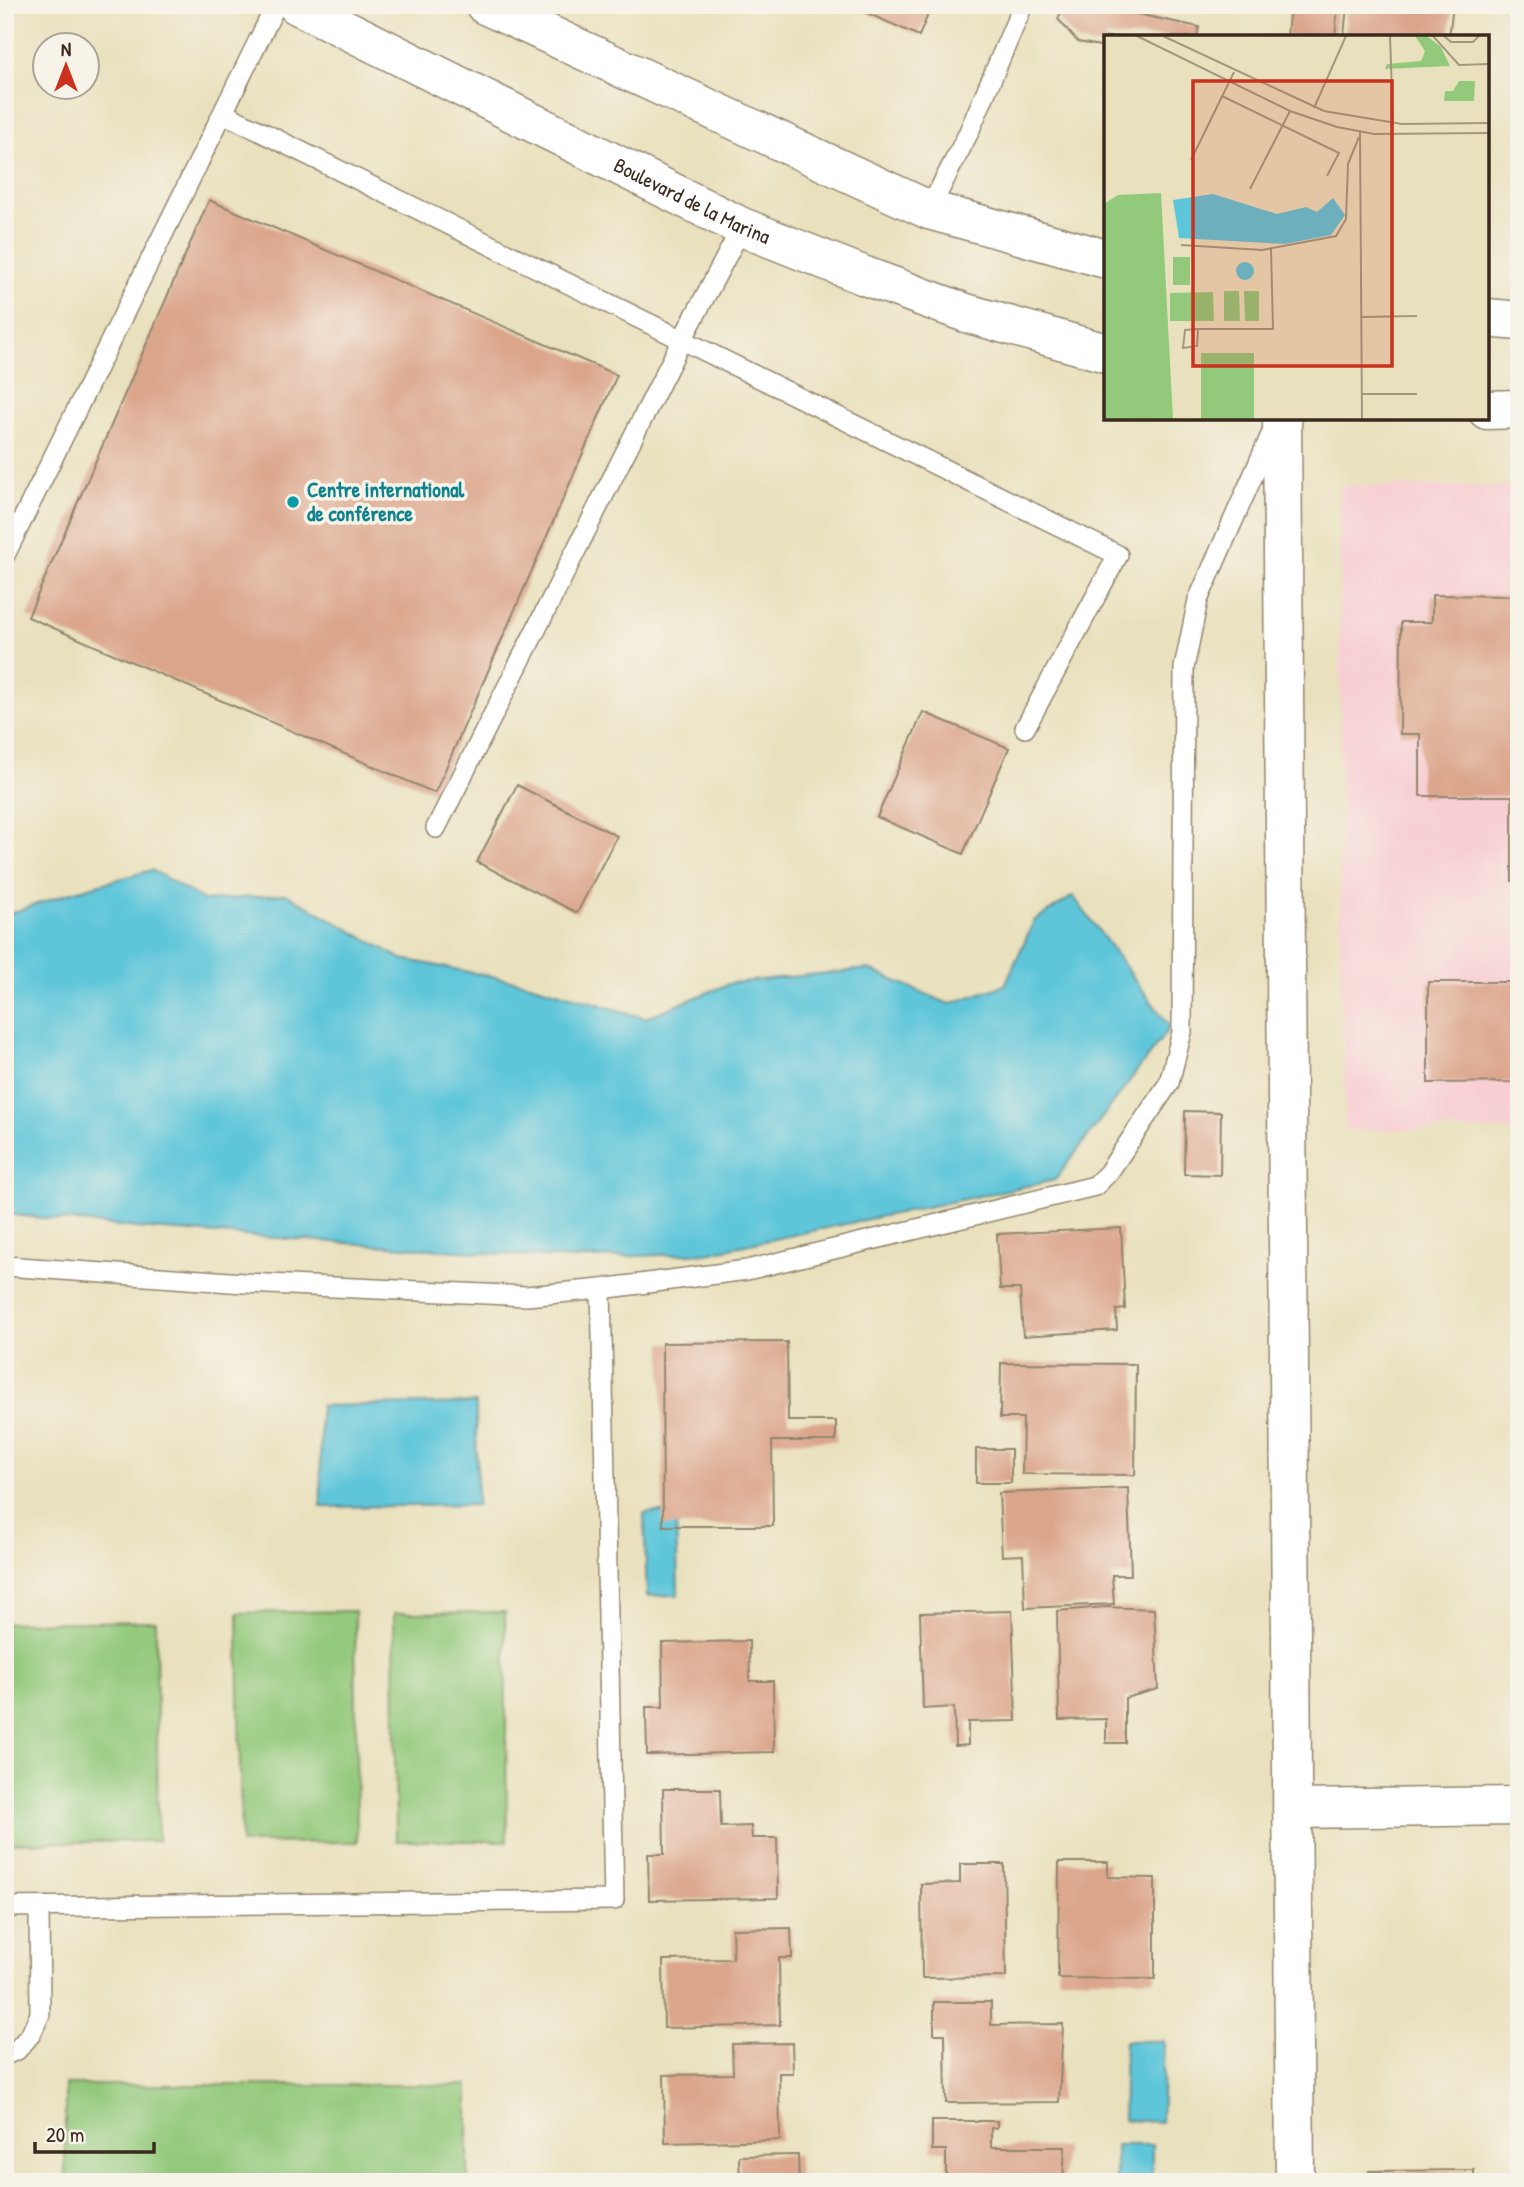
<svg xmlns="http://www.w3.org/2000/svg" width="1524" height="2187" font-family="'Patrick Hand',sans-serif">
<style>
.built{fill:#f7cfd3}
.green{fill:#93c97b;stroke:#677a4c;stroke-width:2}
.water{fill:#5ec6da;stroke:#4c787c;stroke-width:2}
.building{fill:#dba58b}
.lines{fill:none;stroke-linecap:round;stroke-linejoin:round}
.lane-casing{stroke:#92866e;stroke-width:22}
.street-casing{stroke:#92866e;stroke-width:41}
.primary-casing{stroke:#92866e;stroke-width:41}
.lane{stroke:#fff;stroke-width:19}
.street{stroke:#fff;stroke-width:38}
.primary{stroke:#fff;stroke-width:38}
.culture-dot{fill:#0f9aa8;stroke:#f7f3e8;stroke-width:2.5}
.labels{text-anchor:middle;stroke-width:7;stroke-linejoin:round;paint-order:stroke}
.street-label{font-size:21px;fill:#3b2a1e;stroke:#f7f3e8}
.culture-label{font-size:21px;font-weight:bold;fill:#0d838f;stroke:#f7f3e8;text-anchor:start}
.inset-road{fill:none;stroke:#a3987e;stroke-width:2}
.view{fill:#c8321e;fill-opacity:0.15;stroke:#c8321e;stroke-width:3.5}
.inset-edge{fill:none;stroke:#3b2a1e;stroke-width:3.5}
</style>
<rect width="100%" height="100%" fill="#f7f3e8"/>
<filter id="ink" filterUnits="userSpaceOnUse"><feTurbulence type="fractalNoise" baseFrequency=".0143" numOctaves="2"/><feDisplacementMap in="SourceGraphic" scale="14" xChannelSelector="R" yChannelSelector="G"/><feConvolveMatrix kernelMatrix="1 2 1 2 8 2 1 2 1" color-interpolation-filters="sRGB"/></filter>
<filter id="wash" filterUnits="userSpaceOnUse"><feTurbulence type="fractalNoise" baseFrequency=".00686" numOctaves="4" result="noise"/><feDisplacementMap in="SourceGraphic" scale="28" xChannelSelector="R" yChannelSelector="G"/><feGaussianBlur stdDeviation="1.57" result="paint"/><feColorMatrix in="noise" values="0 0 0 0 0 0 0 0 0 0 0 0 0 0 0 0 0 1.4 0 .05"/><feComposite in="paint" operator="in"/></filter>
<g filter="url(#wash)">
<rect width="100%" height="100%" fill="#e9e1be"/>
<path class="built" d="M1340,486H1519V1130H1346L1340,957Z"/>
<path class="green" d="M355,1611L357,1842L241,1843L238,1613Z
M505,1612L507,1841H396L394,1613Z
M156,1621L158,1841L5,1843V1623Z
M65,2085H468V2182H65Z"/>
<path class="water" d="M152,870L205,901L286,894L402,959L526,983L645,1018L731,983L868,969L949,1004L1005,985L1034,921L1073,896L1170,1027L1055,1180L707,1253L570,1259L137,1228L5,1214V915L75,891Z
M476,1403L477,1505L321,1507L320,1406Z
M676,1511L678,1595L647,1596L644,1513Z
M1125,2041H1164L1161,2122L1123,2120Z
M1116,2145H1152V2182H1116Z"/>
<g id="blocks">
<path class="building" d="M849,5H932L919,36Z
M1064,5H1118V10L1199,27L1197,37H1106V47L1078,42L1058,19Z
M1290,5H1338L1335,37L1287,36Z
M1347,5H1453L1449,37H1344Z
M209,200L617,375L435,793L28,617Z
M1432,595L1519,596V881H1512V796H1420V734H1400L1401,622H1432Z
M923,712L1009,748L963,854L877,817Z
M517,785L617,836L577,913L477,862Z
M1428,982H1519V1082L1428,1083Z
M1185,1111L1221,1112L1220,1175L1184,1174Z
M1121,1228L1125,1309L1116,1310L1117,1330L1023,1336L1020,1289H1000L997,1234Z
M787,1342L788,1421H836V1441H772L773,1526H663L662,1343Z
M1001,1363L1136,1364L1135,1475L1022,1474L1023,1418H1000Z
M976,1449H1011V1483H976Z
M1128,1488L1131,1575H1112L1114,1604L1025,1608L1023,1555L1002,1556L999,1493Z
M1106,1607L1154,1609L1158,1689L1125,1698V1743H1106V1719L1059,1720L1057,1611Z
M1012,1611L1016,1721L968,1722V1745L955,1746L954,1707L923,1709L920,1613Z
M749,1641L750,1681H773L774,1752L647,1755L646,1707H663L662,1643Z
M663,1789H720L721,1827L751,1826L752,1838H777L778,1898L649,1900L648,1854H664Z
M1059,1862H1108V1877L1155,1878V1979L1058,1978Z
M960,1864H1004L1006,1977L922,1978L921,1884L960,1883Z
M791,1928L792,1958H779L780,2025L664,2028L663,1960L733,1959L732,1929Z
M934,2002H991V2025L1063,2024L1059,2102L946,2103L945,2034H934Z
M792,2043L793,2073H779L780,2140L665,2143L664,2075L733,2074L732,2044Z
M932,2121H997V2128H991V2147H1065L1063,2182H946V2150H932Z
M798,2155L799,2182H740L739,2156Z
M1474,2170V2182H1369V2171Z"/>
</g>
</g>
<g filter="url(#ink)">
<use href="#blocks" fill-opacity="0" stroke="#92866e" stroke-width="2"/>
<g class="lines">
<defs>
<path id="lane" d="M223,113L1118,555L1025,728
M929,210L968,134L1023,5
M5,555L276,5
M436,828L682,340L742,227
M5,1266L244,1283L527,1296L601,1289L747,1270L1095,1186L1108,1173L1169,1083L1182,1032L1184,668L1198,600L1274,428
M5,1907L614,1900L601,1289
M5,2055L17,2050L31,2034L40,2014L39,1907"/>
<path id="street" d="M1282,418L1295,2182
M1292,1809L1519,1806"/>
<g id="primary">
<path id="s1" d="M297,5L742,227L865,276L966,313L1106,353"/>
<path d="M485,5L929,210L1106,259"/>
<path d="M1487,318L1519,321"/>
<path d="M1487,410L1519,409"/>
</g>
</defs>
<use href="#lane" class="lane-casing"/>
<use href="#street" class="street-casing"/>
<use href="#primary" class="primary-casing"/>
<use href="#lane" class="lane"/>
<use href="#street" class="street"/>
<use href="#primary" class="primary"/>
</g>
</g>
<circle class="culture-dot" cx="293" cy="502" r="7"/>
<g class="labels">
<g class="street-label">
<text dy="7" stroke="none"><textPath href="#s1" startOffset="441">Boulevard de la Marina</textPath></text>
</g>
<g class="culture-label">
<text x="307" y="497">Centre international<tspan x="307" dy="24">de conférence</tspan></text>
</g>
</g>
<g transform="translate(1104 35)">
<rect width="385" height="385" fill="#e9e1be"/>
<path d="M311,1H323L337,12L346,31L281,34L283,29L317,26L321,16ZM355,46H371L370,66H340L341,56H349ZM57,158L69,384H0V169L14,160ZM69,222H86V250H69ZM120,256H135L136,286H120ZM140,256H155V286H141ZM109,257L110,286H66V258ZM97,318H150V384H97Z" fill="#93c97b"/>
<path d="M109,159L173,179L202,172L213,177L229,163L241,180L227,200L181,209L75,203L69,165ZM132 236a9 9 0 1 1 18 0a9 9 0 1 1-18 0Z" fill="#5ec6da"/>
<path class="inset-road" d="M33,1L186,76L233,92L270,99L385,98M59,1L220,76L298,89L385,88M286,1L289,88M329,1L355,30L385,29M340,1L347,7H369L375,1M118,61L235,118L223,141M210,73L242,1M256,97L258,384M87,125L130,37M146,154L186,76M77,210L158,215L232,201L242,184L244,129L255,102M257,282L313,281M94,294L93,311L79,313L81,295L94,294H169L167,214M258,359H313"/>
<path class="view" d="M89,46H288V331H89Z"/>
<rect width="385" height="385" class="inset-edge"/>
</g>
<rect width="1524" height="2187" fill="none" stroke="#f7f3e8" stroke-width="28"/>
<g transform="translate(66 66)"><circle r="33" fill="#f7f3e8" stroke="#aca397" stroke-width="2"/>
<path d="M0-5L12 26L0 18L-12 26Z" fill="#c8321e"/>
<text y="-10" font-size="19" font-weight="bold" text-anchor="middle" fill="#3b2a1e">N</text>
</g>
<path d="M35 2142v10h119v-10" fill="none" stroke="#3b2a1e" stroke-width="3.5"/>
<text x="46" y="2142" font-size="21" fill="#3b2a1e" stroke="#f7f3e8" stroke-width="5" paint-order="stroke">20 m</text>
</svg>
